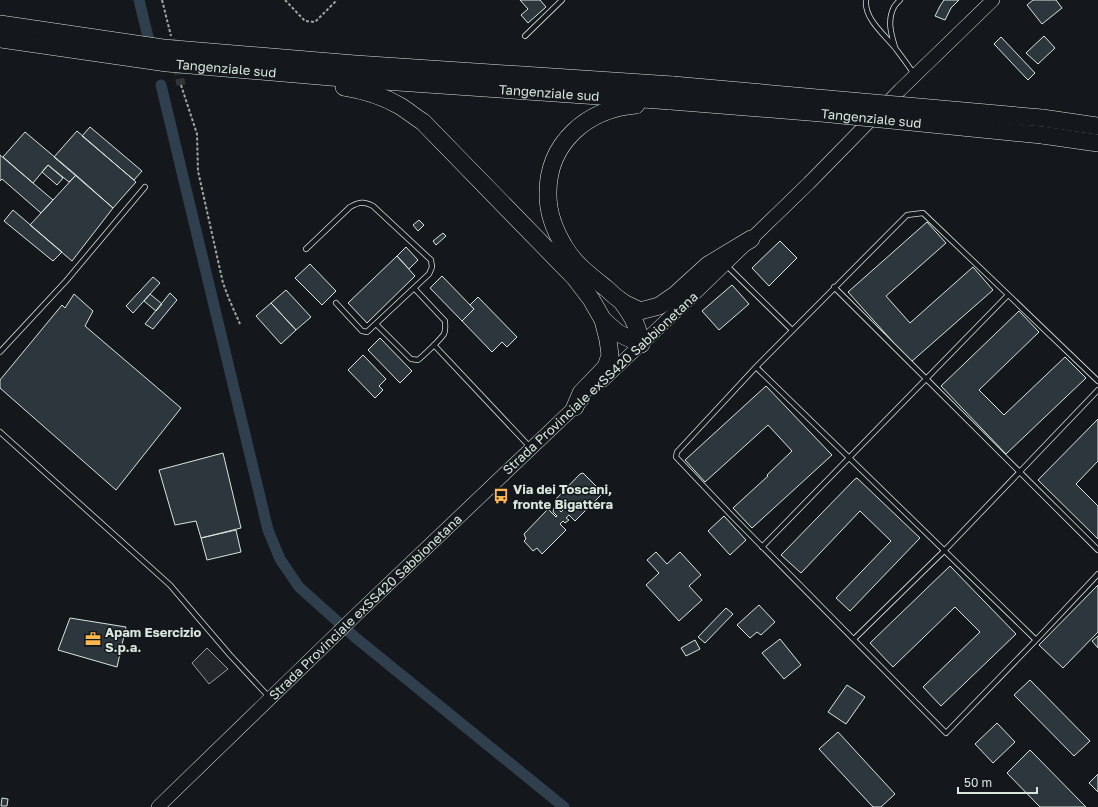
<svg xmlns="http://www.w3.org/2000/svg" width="1098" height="807" font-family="'Golos Text',sans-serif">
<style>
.parking{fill:#24282b;stroke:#939e99}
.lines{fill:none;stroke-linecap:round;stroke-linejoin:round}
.canal{stroke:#2f3f4d;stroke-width:11}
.building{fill:#2c363c;stroke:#d8e6dc}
.street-tunnel{stroke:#313739;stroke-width:9;stroke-dasharray:9 4.5;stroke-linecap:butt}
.lane-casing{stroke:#d8e6dc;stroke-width:6}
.secondary-casing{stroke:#d8e6dc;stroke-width:14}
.highway-casing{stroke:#d8e6dc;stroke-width:18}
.path{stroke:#9da8a2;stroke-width:2;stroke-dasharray:3 2;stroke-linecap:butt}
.lane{stroke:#14181c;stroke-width:4.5}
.secondary{stroke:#14181c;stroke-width:13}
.highway{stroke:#14181c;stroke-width:17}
.highway-bridge-casing{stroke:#d8e6dc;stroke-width:18;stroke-linecap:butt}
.highway-bridge{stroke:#14181c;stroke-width:17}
.labels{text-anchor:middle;stroke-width:3;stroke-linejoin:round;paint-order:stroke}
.street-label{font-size:13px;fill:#d8e6dc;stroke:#14181c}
.poi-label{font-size:13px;font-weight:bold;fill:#d8e6dc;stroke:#14181c;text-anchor:start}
</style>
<rect width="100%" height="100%" fill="#14181c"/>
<path class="parking" d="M207,648L228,669L209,684L192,663Z"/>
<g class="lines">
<path class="canal" d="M139,0L149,41
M161,85L268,530L280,559L299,587L356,638L564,807"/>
</g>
<path class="building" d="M520,0H540L546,7L528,23L521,15L528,9Z
M944,0H959L951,8L945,20L935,16L940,6Z
M1033,0H1056L1062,8L1042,24L1027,5Z
M1044,36L1055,48L1038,64L1026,53Z
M1001,37L1035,73L1028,80L994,44Z
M90,127L142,171L134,180L82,136Z
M77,131L136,182L113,208L54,157Z
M25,132L76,175L69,182L48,165L33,183L3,157Z
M0,155L53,200L41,213L2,179L0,181Z
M48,165L63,178L57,185L42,172Z
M76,175L113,208L72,261L30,225Z
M13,210L62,252L53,261L4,221Z
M419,220L424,225L418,231L413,225Z
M927,222L946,243L886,296L910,323L973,267L993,290L911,362L848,292Z
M443,233L446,236L436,245L433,241Z
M780,241L797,258L769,286L752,268Z
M406,247L418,260L409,269L397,256Z
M397,256L415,276L367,323L348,303Z
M310,264L336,291L322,305L295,278Z
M442,276L474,309L462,321L430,288Z
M153,277L160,283L133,313L126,306Z
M732,285L749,304L719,330L702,311Z
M286,290L311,317L296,330L271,303Z
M170,293L177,300L153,329L145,324Z
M74,294L93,311L85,326L181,408L116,490L0,388V380L62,305L65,308Z
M150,294L162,304L156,311L144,301Z
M478,297L517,337L507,347L502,342L492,352L462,321L474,309L470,305Z
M271,303L296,330L281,344L256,316Z
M1019,311L1039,332L979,390L1004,415L1065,357L1086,378L1006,454L941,386Z
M380,338L412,371L400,383L368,350Z
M363,355L386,379L379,386L383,390L375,398L348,370Z
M766,386L832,455L752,528L733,508L768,476L767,475L792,451L768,425L705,482L685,460Z
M1098,419V461L1076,484L1098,506V539L1038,480Z
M223,453L241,528L201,538L196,521L175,525L159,470Z
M583,473L603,493L575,521L569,515L566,518L569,520L565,523L563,521L560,524L566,530L542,554L537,548L533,551L524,541L526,539L524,534L548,509L556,517L557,516L553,512L554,508L557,507L561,512L563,510L554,501L580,474Z
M857,478L920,538L850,611L836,598L891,541L860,511L801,573L781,555L855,479Z
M724,516L746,540L730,555L708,531Z
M236,530L241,552L207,560L201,538Z
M656,552L667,564L680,552L701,575L689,586L702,600L679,621L646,585L659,573L647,560Z
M950,566L1016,634L941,706L923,687L980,632L955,607L893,667L870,643Z
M1098,585V632L1063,668L1039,645Z
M759,605L775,622L761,635L757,632L750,638L737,625Z
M726,608L733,614L705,643L698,637Z
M70,618L126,627L117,667L58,650Z
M1098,636V648L1092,641Z
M780,639L801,665L784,679L762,653Z
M695,640L700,649L686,656L681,648Z
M1030,680L1090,741L1074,756L1014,695Z
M847,685L865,697L846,724L828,712Z
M997,723L1015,742L993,763L975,744Z
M838,732L895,794L881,807H873L819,749Z
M1030,750L1086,807H1040L1007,773Z
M1098,774V792L1089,783Z
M2,798L8,799L7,806H1Z"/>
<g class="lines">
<path class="street-tunnel" d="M172,39L181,85"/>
<defs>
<path id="lane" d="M866,0C864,19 885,35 896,49C902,57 908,65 914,74
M525,36L562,0
M895,47C891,34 887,20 894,7C895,5 898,2 900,0
M306,249L350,207C359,202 364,201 373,206L431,260L432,267L429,274L367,332L362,331L336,303
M726,265L792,330
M834,287L1098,550
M376,324L411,359L418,360C424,355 440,340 444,334C446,330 445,326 445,321L414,288
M434,345L530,447
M0,352L66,281L145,187
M756,367L1036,640
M1098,381L923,213L907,215L756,367L677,452L676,457L732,516L946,733L1036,640L1098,574
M0,432L170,585L230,655L269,697
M762,547L1008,295
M854,639L944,551L1098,390"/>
<g id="secondary">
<path d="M602,381L689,299L809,183L900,90L993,0"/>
<path id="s1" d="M158,807L357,614L582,400"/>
</g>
<g id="highway">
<path d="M0,24L163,48L355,64L673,85"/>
<path id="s2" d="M0,39L167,63L354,79L671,101"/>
<path d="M344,87C363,90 383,96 400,106C408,111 415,117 423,122L575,278L591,299L603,320L608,340L610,355L606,367L581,393L575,407"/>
<path d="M636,105C587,109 547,143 548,195C548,213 555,231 564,246C574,264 592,277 607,289C612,294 618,299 624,303C629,306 635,308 640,311L659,306L675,295L708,265L751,239"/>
<path d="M1042,118L1098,126"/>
<path d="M1042,135L1098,143"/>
<path d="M622,302C633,317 638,326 641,344"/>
<path d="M603,320L618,333L641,344"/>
</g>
</defs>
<use href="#lane" class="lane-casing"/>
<use href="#secondary" class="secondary-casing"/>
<use href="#highway" class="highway-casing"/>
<path class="path" d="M162,0L171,36
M285,0L305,21L315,22L337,0
M181,85L197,134L198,171L223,283L229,299L240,324"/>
<use href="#lane" class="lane"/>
<use href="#secondary" class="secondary"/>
<use href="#highway" class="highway"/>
<defs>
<g id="highway-bridge">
<path d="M673,85L1042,118"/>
<path id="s3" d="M671,101L821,113L1042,135"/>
</g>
</defs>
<use href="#highway-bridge" class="highway-bridge-casing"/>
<use href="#highway-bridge" class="highway-bridge"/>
</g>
<defs>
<symbol id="bus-bare" viewBox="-9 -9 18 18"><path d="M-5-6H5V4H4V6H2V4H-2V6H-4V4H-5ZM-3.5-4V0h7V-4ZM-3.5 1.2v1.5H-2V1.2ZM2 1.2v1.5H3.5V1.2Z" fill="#ffb74d" stroke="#14181c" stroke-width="2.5" paint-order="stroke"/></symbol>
<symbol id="office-bare" viewBox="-9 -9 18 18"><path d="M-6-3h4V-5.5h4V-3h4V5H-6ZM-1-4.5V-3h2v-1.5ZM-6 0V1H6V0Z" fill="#ffb74d" stroke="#14181c" stroke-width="2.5" paint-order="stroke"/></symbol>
</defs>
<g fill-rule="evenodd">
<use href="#bus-bare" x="490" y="485" width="22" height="22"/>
<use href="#office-bare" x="82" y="628" width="22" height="22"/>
</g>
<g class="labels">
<g class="street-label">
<text dy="5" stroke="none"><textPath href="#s2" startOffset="228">Tangenziale sud</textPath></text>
<text dy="5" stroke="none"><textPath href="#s2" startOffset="552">Tangenziale sud</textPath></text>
<text dy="5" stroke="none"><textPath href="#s3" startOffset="201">Tangenziale sud</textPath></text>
<text transform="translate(600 383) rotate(-43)" y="5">Strada Provinciale exSS420 Sabbionetana</text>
<text dy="5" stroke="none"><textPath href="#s1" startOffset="288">Strada Provinciale exSS420 Sabbionetana</textPath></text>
</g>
<g class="poi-label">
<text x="513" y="494">Via dei Toscani,<tspan x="513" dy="15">fronte Bigattera</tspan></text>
<text x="105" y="637">Apam Esercizio<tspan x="105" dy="15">S.p.a.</tspan></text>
</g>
</g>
<path d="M958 787v6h79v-6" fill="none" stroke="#d8e6dc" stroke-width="2"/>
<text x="964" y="787" font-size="12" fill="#d8e6dc" stroke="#14181c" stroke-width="3" paint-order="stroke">50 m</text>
</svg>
